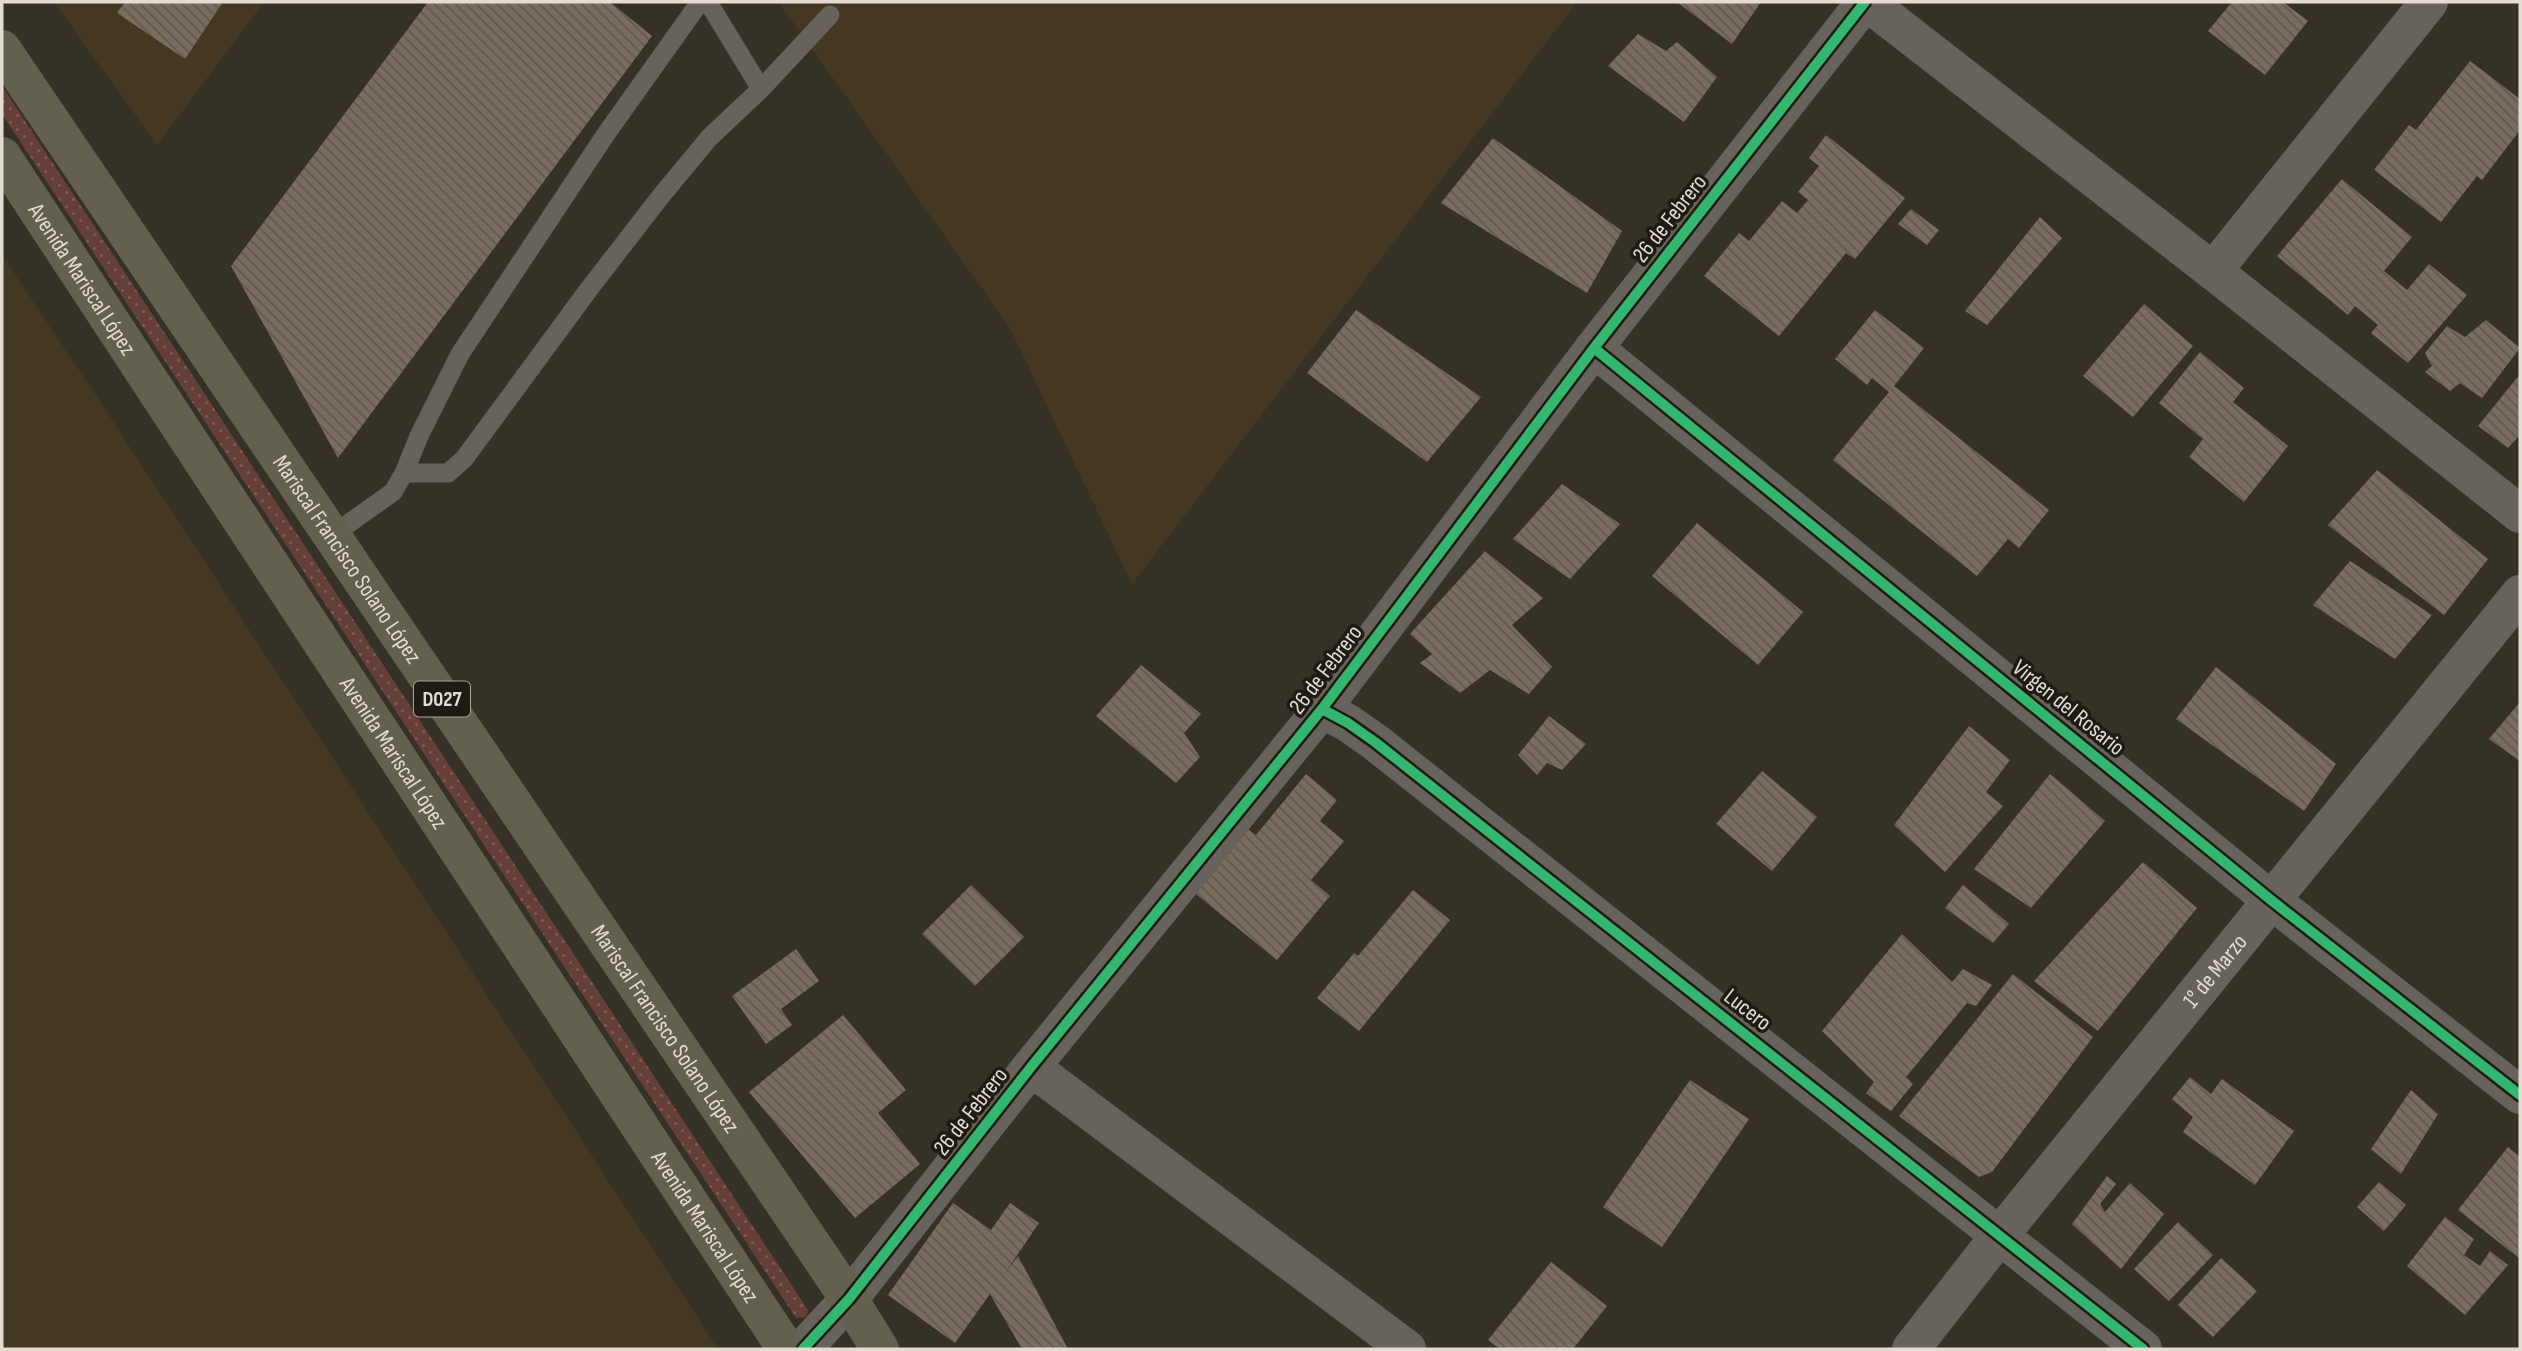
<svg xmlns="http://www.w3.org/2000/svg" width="2522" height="1351" font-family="'Sofia Sans Condensed',sans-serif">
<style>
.built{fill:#453823}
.grass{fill:url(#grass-dots)}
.building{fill:url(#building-back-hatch)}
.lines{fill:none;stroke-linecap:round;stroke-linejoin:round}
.service{stroke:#67625c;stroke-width:19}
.minor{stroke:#67625c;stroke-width:38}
.trunk{stroke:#64604e;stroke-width:38}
.cycleway-casing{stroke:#1f1b13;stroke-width:15}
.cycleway{stroke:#33b770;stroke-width:10}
.labels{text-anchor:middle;stroke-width:7;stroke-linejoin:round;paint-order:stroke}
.shield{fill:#1f1b13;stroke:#a8a299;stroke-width:2}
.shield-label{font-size:21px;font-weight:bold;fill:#e3dcd2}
.street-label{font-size:23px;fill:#e3dcd2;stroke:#1f1b13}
</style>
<defs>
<pattern id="grass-dots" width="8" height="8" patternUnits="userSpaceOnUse" patternTransform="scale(1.75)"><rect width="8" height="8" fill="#644039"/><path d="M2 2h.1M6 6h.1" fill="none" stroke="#7a5b55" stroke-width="1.8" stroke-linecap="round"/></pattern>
<pattern id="building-back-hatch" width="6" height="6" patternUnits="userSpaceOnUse" patternTransform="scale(1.75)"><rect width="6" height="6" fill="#7b6c60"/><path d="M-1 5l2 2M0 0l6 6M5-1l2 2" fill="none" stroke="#625951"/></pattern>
</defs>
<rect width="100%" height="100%" fill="#363127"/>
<path class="built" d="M54,2H264L157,145Z
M779,2H1577L1132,584L1010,328Z
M2,255L107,412L718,1349H2Z"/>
<path class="grass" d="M2,86L808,1310L806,1317L796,1318L2,114Z"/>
<path class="building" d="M125,2H223L185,59L117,13Z
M428,2H610L652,36L338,458L231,266Z
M1677,2H1761L1732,44Z
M2232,2H2283L2308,21L2265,75L2208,31Z
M1638,34L1666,51L1677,42L1717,77L1684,122L1608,66Z
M2470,61L2520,99V130L2482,180L2477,176L2441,222L2374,170L2409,125L2416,130Z
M1826,135L1905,198L1855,259L1846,253L1779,336L1704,276L1739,233L1749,241L1782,201L1797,213L1808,200L1798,192L1819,166L1809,158Z
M1493,138L1622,231L1587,293L1441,203Z
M2342,179L2412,237L2384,271L2407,290L2429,264L2467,295L2408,363L2371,333L2378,325L2355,306L2348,315L2277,256Z
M1911,209L1939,230L1927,245L1898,224Z
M2040,217L2062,238L1987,325L1965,311Z
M2144,304L2193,346L2133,417L2083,376Z
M1356,310L1481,397L1427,462L1307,373Z
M1875,310L1924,348L1894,386L2049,510L2019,548L2008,539L1977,576L1833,460L1889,392L1872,378L1867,385L1835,359Z
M2486,320L2520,348L2482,398L2460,383L2450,391L2425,372L2432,366L2425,353L2447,326L2465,337Z
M2200,352L2244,388L2233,402L2288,446L2244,502L2189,457L2203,439L2159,403Z
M2520,374V435L2508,448L2478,426Z
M2377,470L2488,559L2444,615L2328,525Z
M1562,484L1620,524L1570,579L1513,539Z
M1697,523L1803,612L1758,665L1652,576Z
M1485,551L1543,598L1512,625L1552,667L1529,694L1490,670L1460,693L1420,663L1432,654L1410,634Z
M2350,561L2432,615L2395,659L2313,605Z
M1141,665L1201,714L1184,733L1200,757L1176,783L1096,716Z
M2216,667L2336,764L2304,811L2176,719Z
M2520,702V761L2489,739Z
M1549,716L1586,744L1562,770L1547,763L1537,775L1518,755Z
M1969,726L2010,760L1986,792L2003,806L1945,872L1894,825Z
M1762,771L1817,817L1772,871L1716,824Z
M1306,774L1337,800L1320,821L1344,841L1311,880L1330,896L1277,960L1191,890L1244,826L1256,835Z
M2050,774L2105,821L2031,908L1974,869Z
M2143,862L2197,908L2098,1031L2034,981Z
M971,885L1024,937L975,986L922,934Z
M1963,885L2009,924L1993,943L1945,908Z
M1413,890L1450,920L1359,1031L1317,998L1354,953L1358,956Z
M1902,934L1952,982L1963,969L1992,985L1976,1006L1967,1003L1906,1077L1913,1084L1891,1111L1866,1093L1874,1082L1822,1031Z
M796,949L819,981L781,1009L792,1025L766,1044L732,996Z
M2013,974L2093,1037L1992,1172L1979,1177L1899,1116Z
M843,1015L906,1090L878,1113L920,1164L855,1218L749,1092Z
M2190,1077L2211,1094L2222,1079L2294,1131L2255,1185L2183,1132L2193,1117L2172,1099Z
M1690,1080L1749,1119L1662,1247L1603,1207Z
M2411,1090L2438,1114L2401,1174L2371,1149Z
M2508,1147L2520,1157V1259L2458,1210Z
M2107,1176L2116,1184L2100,1204L2105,1212L2130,1183L2164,1214L2121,1269L2072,1224Z
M2379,1182L2406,1205L2384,1231L2357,1207Z
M953,1203L991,1230L1010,1203L1039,1223L1005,1273L1018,1256L1068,1349H1022L990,1294L955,1343L888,1295Z
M2445,1217L2474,1239L2464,1255L2480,1266L2490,1251L2508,1265L2465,1315L2407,1266Z
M2178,1222L2213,1255L2169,1301L2134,1269Z
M2221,1258L2257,1291L2213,1337L2178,1305Z
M1551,1262L1607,1306L1573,1349H1500L1488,1340Z"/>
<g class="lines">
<path class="service" d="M761,89L830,15
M404,473H448L464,459L589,289L661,196L709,138L761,89L708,2
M331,536L393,492L404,473L419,436L460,354L606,134L700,2"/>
<g class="minor">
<path d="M1867,2L2213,271L2520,514"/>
<path d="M2213,271L2429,2"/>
<path d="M1594,348L2271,900L2520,1095"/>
<path d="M1322,709L1348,723L1375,742L2143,1349"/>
<path d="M1031,1067L1407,1349"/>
<path d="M803,1349L849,1299L1031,1067L1322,709L1594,348L1865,2"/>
<path id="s1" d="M1911,1349L2000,1235L2520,594"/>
</g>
<g class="trunk">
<path id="s2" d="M2,49L849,1299L880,1349"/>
<path id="s3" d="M2,156L786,1349"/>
</g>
<defs>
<path id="cycleway" d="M1594,348L2271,900L2520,1095
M1322,709L1348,723L1375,742L2143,1349
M803,1349L849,1299L1031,1067L1322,709L1594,348L1865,2"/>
</defs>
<use href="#cycleway" class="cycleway-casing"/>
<use href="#cycleway" class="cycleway"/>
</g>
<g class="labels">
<rect class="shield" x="414" y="681.5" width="56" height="35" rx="5"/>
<g class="shield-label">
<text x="442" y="706">D027</text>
</g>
<g class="street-label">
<text transform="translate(1669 218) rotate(-52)" y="8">26 de Febrero</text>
<text dy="8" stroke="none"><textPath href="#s3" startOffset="147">Avenida Mariscal López</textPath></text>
<text dy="8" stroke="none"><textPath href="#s2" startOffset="616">Mariscal Francisco Solano López</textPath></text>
<text transform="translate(1325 669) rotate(-53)" y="8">26 de Febrero</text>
<text transform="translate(2069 707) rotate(39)" y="8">Virgen del Rosario</text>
<text dy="8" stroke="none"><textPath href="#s3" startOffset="714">Avenida Mariscal López</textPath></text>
<text dy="8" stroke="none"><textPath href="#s1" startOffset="485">1° de Marzo</textPath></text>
<text transform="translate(1748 1009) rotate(38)" y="8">Lucero</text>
<text dy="8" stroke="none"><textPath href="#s2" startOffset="1183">Mariscal Francisco Solano López</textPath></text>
<text transform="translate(970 1111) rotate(-52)" y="8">26 de Febrero</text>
<text dy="8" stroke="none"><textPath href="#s3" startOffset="1281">Avenida Mariscal López</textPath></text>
</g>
</g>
<rect width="2522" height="1351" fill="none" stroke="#e3dcd2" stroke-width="7"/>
</svg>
